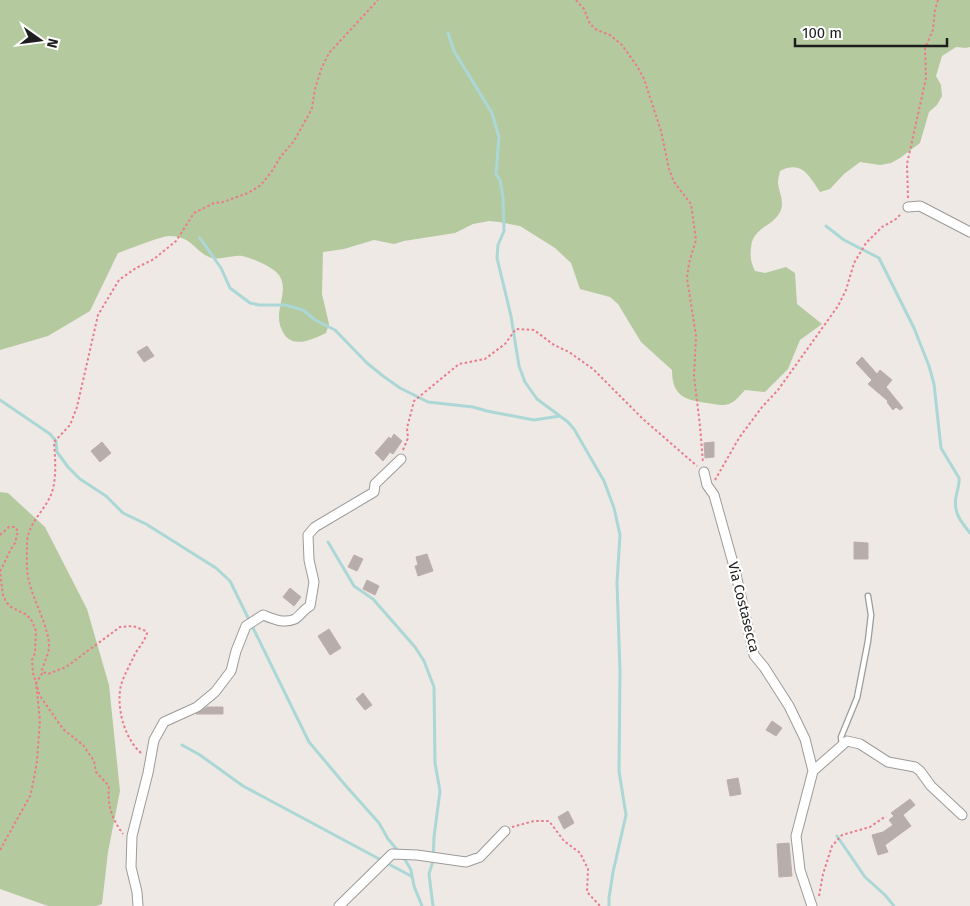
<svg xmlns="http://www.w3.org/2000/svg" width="970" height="906" font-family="'Fira Sans',sans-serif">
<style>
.forest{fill:#b5c99f}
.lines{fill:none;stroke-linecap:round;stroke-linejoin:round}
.stream{stroke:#abd7d6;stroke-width:3}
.building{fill:#b7aeab;stroke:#beada9}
.service-casing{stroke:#9b9b9b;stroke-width:7}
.minor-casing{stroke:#9b9b9b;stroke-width:11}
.path{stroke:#ea7b8b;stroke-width:2;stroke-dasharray:2.5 2.5;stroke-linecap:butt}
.service{stroke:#fff;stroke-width:4.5}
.minor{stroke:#fff;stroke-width:9}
.labels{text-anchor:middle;stroke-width:4.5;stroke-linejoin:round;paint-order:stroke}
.street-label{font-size:14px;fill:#1e1e1e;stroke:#fff}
</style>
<rect width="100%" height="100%" fill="#eee9e5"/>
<path class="forest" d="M0,0H970V47L966,48L956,47L942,56L936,76L941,85L942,96L937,105L929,112L920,143L900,158L891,163L880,165L860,162L844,174L830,189L820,192C809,176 802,160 780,171C779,175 778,179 778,183C779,192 784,200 781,210C774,227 752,227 751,248C750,258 751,263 755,271L765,273L786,267L795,273L797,304L822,324L800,340L788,369L765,392L745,390C741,394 736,401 731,403C724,407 714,404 707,403C685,400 672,396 672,370L641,342L618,304L610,297L580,289L571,263L555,248L520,226L499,222L489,221L473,224L455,233L404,241L394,244L374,240L344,249L323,252L322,294L329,324L326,333C313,339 294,349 284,334C270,313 291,293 279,275C273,267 252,258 242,256C233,255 221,260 212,258C195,253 193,236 169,236C159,237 129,249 118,253L90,311L48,336L0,350Z
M0,492L8,493L45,527L87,609L109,685L120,791L108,852L102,904L96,906H48L0,889Z"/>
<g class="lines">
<path class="stream" d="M448,33L454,51L492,113L499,137L496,174L500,180L503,197L504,231L498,245L497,258L511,316L519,366L525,382L537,399L568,422L574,429L604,481L614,508L620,535L617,582L620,672L619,771L626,815L613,872L609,898V906
M826,226L844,240L879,258L914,328L929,366L934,384L941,448L959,478C960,484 957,490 956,497C953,512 961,522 970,533
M200,238L221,268L230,288L250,303L259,305H285L303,310L315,320L335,330L367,363L383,376L400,388L428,402L473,407L487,411L534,420L560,416
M0,400L50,434L56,441L57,452L68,467L80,479L106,496L123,513L146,524L216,568L230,581L309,742L346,786L379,823L388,839L404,858L411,870L414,886L422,906
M328,542L354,586L373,599L415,647L424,661L434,687L435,763L440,791L434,837L433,861L429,874L433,906
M182,745L200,755L243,786L411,876
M837,836L865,877L885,895L894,906"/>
</g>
<path class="building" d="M147,346L154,356L144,362L137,352Z
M862,357L877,374L880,370L892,380L886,387L903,408L900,410L896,407L893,410L887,402L888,401L868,384L872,380L856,363Z
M394,434L402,441L393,454L390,452L383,461L375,453L389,437L391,439Z
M102,442L111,453L100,462L91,451Z
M714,442V457L705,458L704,443Z
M854,542L868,543V559H854Z
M427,554L433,571L418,576L415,566L418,565L416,557Z
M354,555L363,559L357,571L348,567Z
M367,580L379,586L375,595L363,589Z
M290,588L301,597L294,606L283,597Z
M329,629L341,648L330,655L318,636Z
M363,693L372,705L365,710L356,699Z
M207,707H223V714H196Z
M772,721L782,728L776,736L766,730Z
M738,778L741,794L730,796L727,780Z
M910,799L915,805L903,815L911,826L885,845L888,852L878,855L872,835L883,832L893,825L889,820L894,816L891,813Z
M568,811L574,823L564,829L558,817Z
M789,843L792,876L779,877L777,844Z"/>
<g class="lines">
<defs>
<path id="service" d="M842,744L841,737L857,698L868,641L871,615L868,596"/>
<path id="minor" d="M908,207L920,206L970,232
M704,472L707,485L714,495L735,570L754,655L764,667L789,706L805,739L813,771L796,836L800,870L812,906
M813,771L847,741L860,744L888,762L915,767L920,771L931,786L962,815
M138,906L137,892L131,867L132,836L148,773L154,740L164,722L197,707L215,692L231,671L236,651L246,626L263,615C273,619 284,624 295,619C300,616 304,609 310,606L314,582L309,560L308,535L315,527L374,492L375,484L401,459
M339,906L392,854L417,855L466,862L480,857L505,831"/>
</defs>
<use href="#service" class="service-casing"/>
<use href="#minor" class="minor-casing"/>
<path class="path" d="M576,0L584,9L590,24L597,30L610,35L622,45L637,66L644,79L661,131L669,169L674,182L691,204L696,240L689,263L687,278L696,336L694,376L700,426L703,463
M908,198L907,164L926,78L925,48L933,30L935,10L938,0
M403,450L408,438L407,428L414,401L459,364L485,359L505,344L516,329L534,330L554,345L569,352L593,369L643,419L697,466
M715,480L739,438L762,407L778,390L838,306L846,290L854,263L866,243L882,227L896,219L902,213
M0,535L9,527H15L18,531L15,543L11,549L0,572L3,595L6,602L11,607L27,615L32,621L36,631L35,653L32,660L33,673L40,696L63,729L83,745L94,761L96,772L109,786C107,805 112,819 123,834
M141,753C124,738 116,707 121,685C124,675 130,665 134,656C138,648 145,641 147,633L146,631L133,626L120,627L66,667L48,674L43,672L42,670C44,663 48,655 49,648C50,629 33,600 29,581C26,570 27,555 27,543C28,522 46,510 52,492C57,476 55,457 54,442L70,425L77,407L98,315L119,280L136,268L154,259L176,241L194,213L214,203L223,202L248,193L261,185L272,171L281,156L294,141L308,116L312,108L315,89L322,67L329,53L378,0
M512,827L534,821H549L564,841L580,853L588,869L587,892L600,906
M0,850L30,796L33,784L37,761L40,720L36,683L43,672
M819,896L823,874L832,846L842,835L870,827L886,816"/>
<use href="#service" class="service"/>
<use href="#minor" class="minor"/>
</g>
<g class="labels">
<g class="street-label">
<text transform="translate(744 607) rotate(76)" y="5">Via Costasecca</text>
</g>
</g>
<g transform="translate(40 40) rotate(104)" stroke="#ffffff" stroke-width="4" paint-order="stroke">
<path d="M0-4L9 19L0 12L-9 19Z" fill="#1e1e1e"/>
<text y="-8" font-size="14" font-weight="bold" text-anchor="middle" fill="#1e1e1e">N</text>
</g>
<path d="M795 38v8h152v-8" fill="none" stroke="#1e1e1e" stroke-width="2.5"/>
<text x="802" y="38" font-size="15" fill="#1e1e1e" stroke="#ffffff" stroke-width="4" paint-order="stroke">100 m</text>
</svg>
